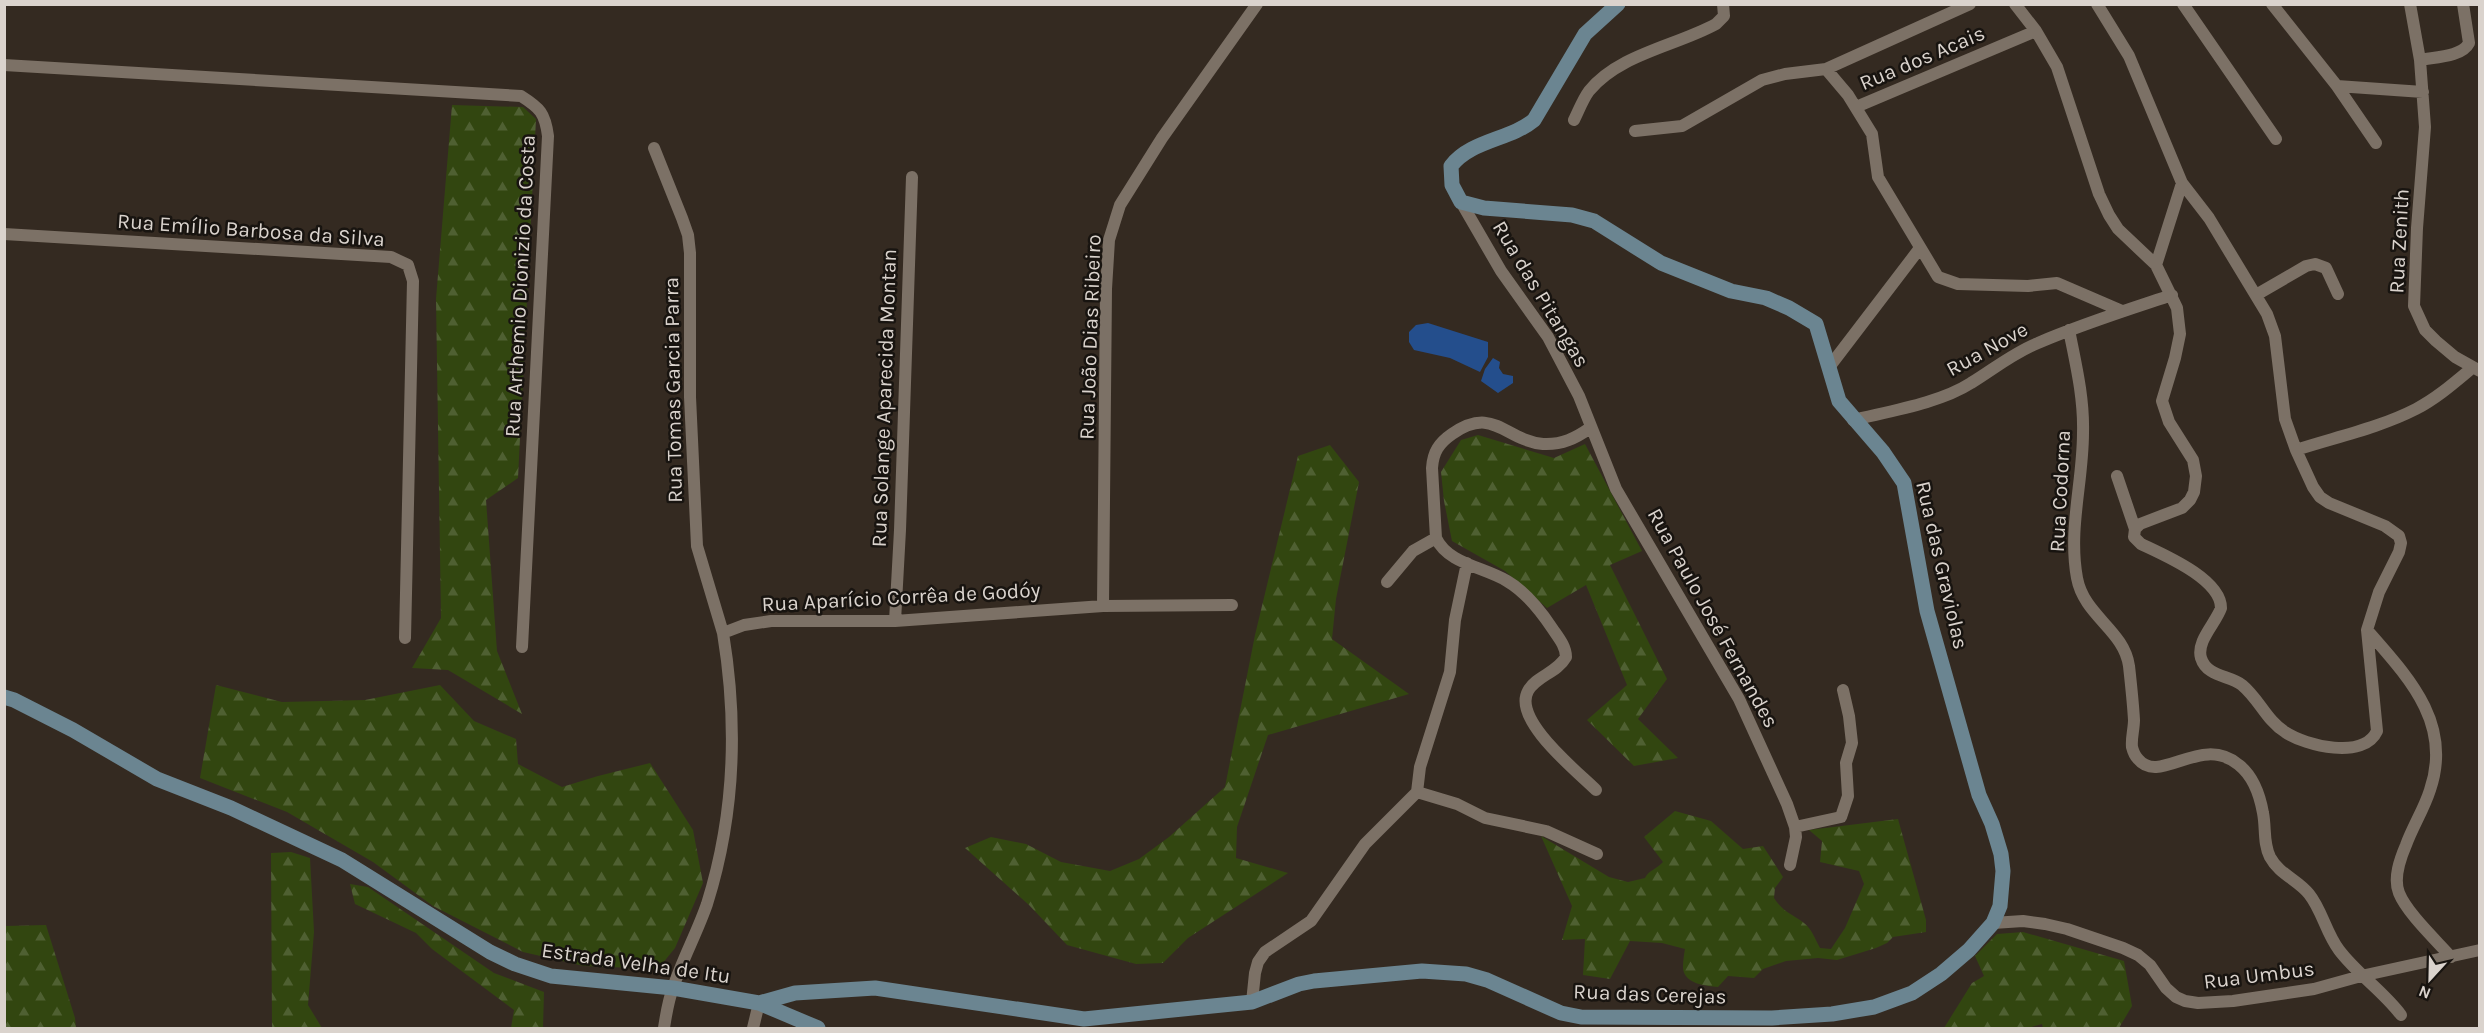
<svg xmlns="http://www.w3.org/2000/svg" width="2484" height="1033" font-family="Karla,sans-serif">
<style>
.forest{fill:url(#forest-firs)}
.water{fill:#244e8c}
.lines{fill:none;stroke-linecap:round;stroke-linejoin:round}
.minor{stroke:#7c7166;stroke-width:12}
.secondary{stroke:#6b8591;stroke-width:15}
.labels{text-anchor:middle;stroke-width:5;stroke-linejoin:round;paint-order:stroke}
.street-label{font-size:21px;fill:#dad3cd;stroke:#181410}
</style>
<defs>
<pattern id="forest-firs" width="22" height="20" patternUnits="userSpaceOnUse" patternTransform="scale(1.5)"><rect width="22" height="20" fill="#324610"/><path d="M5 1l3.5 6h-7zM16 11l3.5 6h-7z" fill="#4f6032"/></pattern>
</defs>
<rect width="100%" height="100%" fill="#342a21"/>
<path class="forest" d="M452,105L523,107L536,119L518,478L486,500L497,651L522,714L448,670L412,668L441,618L436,299Z
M1478,435L1554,458L1585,444L1642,551L1610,565L1667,679L1638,719L1678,758L1634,766L1587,720L1627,685L1586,585L1547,608L1505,571L1452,541L1444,501L1441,472L1461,440Z
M1330,445L1359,482L1336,599L1332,639L1409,694L1268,735L1237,827L1236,858L1288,873L1188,938L1163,963L1136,964L1067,945L1029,905L965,848L991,837L1026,844L1061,862L1110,871L1139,859L1169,837L1225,787L1255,635L1298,456Z
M216,685L282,702L365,700L440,685L474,721L516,739L518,764L562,787L598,776L650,763L693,830L703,883L675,948L658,969L584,966L523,952L433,906L373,862L287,812L200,778Z
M1675,811L1711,821L1743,849L1763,846L1783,877L1775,888L1774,898C1783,912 1791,913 1804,923C1812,929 1815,939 1820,948L1831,949L1845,928L1864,884L1859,871L1820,862L1822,841L1809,830L1898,819L1926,920V932L1893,937L1887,943L1876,948L1837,960L1818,958L1786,961L1763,969L1754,978L1728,976L1718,987C1706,986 1684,984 1683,968C1683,962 1684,954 1685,949L1662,943L1630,941L1610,979L1583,975L1585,939L1562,940L1572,906L1541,836L1609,877L1628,882L1645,878C1649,870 1657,869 1663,862L1644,837Z
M291,852L310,858L314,932L308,1005L322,1028H272L271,853Z
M350,884L368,887L494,973L544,992L543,1028H511L514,1010L432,949L416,933L355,904Z
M46,925L75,1018L76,1028H5V926Z
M2023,932L2124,961L2132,1006L2119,1028H2043L2042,1024L2028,1028H1944L1972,983L1984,976L1975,956L1997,934Z"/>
<path class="water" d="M1428,323L1488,342V357L1480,372L1450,358L1414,350L1409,342V332L1416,325Z
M1493,358L1500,362L1499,368L1503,374L1513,376V383L1498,393L1481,381L1485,369Z"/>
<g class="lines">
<path class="minor" d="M2015,4L2036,31L2057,67L2099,194L2109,215L2118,229L2156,265L2177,308L2180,334L2175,358L2162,401L2169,422L2193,460L2196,476L2194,492L2190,500L2182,508L2140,524L2135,529L2134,537L2141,544C2164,555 2221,579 2221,608C2216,623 2196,641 2201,658C2207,677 2229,675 2242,685C2259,699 2267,721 2285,732C2306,746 2364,760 2377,731L2367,630L2379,592L2399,552L2401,543L2399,536L2385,526L2329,503L2320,497L2313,487L2296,450L2285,419L2275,336L2267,314L2209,218L2182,183L2129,56L2097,4
M2183,4L2276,139
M2272,4L2337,86L2376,143
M2410,4L2420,60L2425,127L2417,228L2414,306L2425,330L2436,341L2455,357L2480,371
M2420,60C2435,57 2462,57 2469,43L2463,4
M4,65L521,96C540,108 545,113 548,136L522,647
M1826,69L1848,95L1872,134L1878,177L1938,277L1958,284L2028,286L2057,283L2122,311
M2337,86L2423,92
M1856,107L2036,31
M1574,120C1579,110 1583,99 1589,91C1619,54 1676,46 1716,24L1724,16L1723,4
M1635,131L1682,126L1762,80L1785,74L1826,69L1970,4
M654,148L682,218L688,235L690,253V397L697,546L723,633
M1461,202L1501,271L1548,337L1579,396L1616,489L1739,699L1787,804L1795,827L1796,837L1790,865
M4,234L391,257L408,265L413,281L405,638
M2156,265L2182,183
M2256,295L2306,266L2315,264L2326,268L2338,294
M2069,330C2076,365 2084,398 2083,433C2083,482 2068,529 2077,578C2084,616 2124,630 2129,666C2131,684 2133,702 2134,720C2134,729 2131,738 2132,747C2133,751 2135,756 2138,759C2160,786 2201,733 2239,765C2253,776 2260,796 2263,813C2266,828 2263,843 2270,857C2279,874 2298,880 2309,894C2322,910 2326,933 2339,950C2357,974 2383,991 2401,1015
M1830,366L1920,248
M1853,420C1890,411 1940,403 1971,383C1994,369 2013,353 2038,343C2082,324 2127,310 2172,295
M1590,428C1576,438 1562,445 1543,444C1504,440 1494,405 1452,434C1439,443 1433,452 1432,468L1436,538C1448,564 1484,567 1507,581C1526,592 1540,610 1552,628C1558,637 1566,646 1566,657C1557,673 1536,676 1528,691C1512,720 1578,772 1596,790
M2296,450C2336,437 2379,428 2416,409C2437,398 2454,383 2472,368
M2117,476L2135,529
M1387,582L1413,551L1436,538
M1103,606L1106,289L1109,240L1120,205L1162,138L1257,4
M895,621L900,530L912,177
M2367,630C2408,677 2453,723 2430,790C2424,809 2413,826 2406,845C2400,859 2393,878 2399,893C2407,913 2436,940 2451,957
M1417,792L1420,767L1450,672L1455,620L1467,563
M1417,792L1457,804L1485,818L1546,831L1597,854
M1795,827L1841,817L1848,796L1846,763L1852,743L1849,716L1843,690
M1993,923L2023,921L2045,924L2067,929L2123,948L2138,955L2150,965L2166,988L2176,997L2185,1001L2198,1003L2233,1001L2314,989L2361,976L2480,950
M1252,1002L1255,973L1258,962L1265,952L1311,921L1365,844L1417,792
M664,1028C666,1015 668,1001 673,988C682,960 697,933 707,904C735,815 738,724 723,633L744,625L771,621H895L1103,606L1232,605
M753,1028L759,1003"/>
<path class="secondary" d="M4,697L14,700L73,730L157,779L231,808L342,860L490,952L515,964L551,976L673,988L759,1003L795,993L875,988L1084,1019L1252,1002L1299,984L1314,981L1422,971L1466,974L1487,980L1561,1013L1581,1017L1772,1018L1832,1014L1874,1007L1912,993L1941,974L1969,950L1993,923L2000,906L2003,871L2001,854L1992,824L1979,795L1927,611L1904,483L1883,452L1839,401L1816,324L1789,308L1766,298L1731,291L1661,263L1594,221L1572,215L1484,208L1461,202L1452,185L1451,166C1471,140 1510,140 1534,120L1585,34L1618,4
M759,1003L818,1028"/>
</g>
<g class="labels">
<g class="street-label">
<text transform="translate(1922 58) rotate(-23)" y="7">Rua dos Acais</text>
<text transform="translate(251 230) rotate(4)" y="7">Rua Emílio Barbosa da Silva</text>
<text transform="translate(2399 241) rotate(-87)" y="7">Rua Zenith</text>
<text transform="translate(520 286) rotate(-87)" y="7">Rua Arthemio Dionizio da Costa</text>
<text transform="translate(1541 294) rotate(59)" y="7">Rua das Pitangas</text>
<text transform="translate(1090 337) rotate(-88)" y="7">Rua João Dias Ribeiro</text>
<text transform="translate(1987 349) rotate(-29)" y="7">Rua Nove</text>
<text transform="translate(673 390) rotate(-91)" y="7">Rua Tomas Garcia Parra</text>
<text transform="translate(884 398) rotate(-88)" y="7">Rua Solange Aparecida Montan</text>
<text transform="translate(2060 491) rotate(-87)" y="7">Rua Codorna</text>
<text transform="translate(1942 565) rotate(77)" y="7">Rua das Graviolas</text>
<text transform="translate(901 597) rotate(-3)" y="7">Rua Aparício Corrêa de Godóy</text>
<text transform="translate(1713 618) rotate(61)" y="7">Rua Paulo José Fernandes</text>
<text transform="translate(636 963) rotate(8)" y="7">Estrada Velha de Itu</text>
<text transform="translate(2259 975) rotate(-7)" y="7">Rua Umbus</text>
<text transform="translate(1650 994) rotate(2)" y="7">Rua das Cerejas</text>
</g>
</g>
<rect width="2484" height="1033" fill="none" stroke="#dad3cd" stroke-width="12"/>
<g transform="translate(2430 979) rotate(202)" stroke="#181410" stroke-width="4.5" paint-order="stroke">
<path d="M0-4.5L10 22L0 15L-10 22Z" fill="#dad3cd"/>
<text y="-9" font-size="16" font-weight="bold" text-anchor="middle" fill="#dad3cd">N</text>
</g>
</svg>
